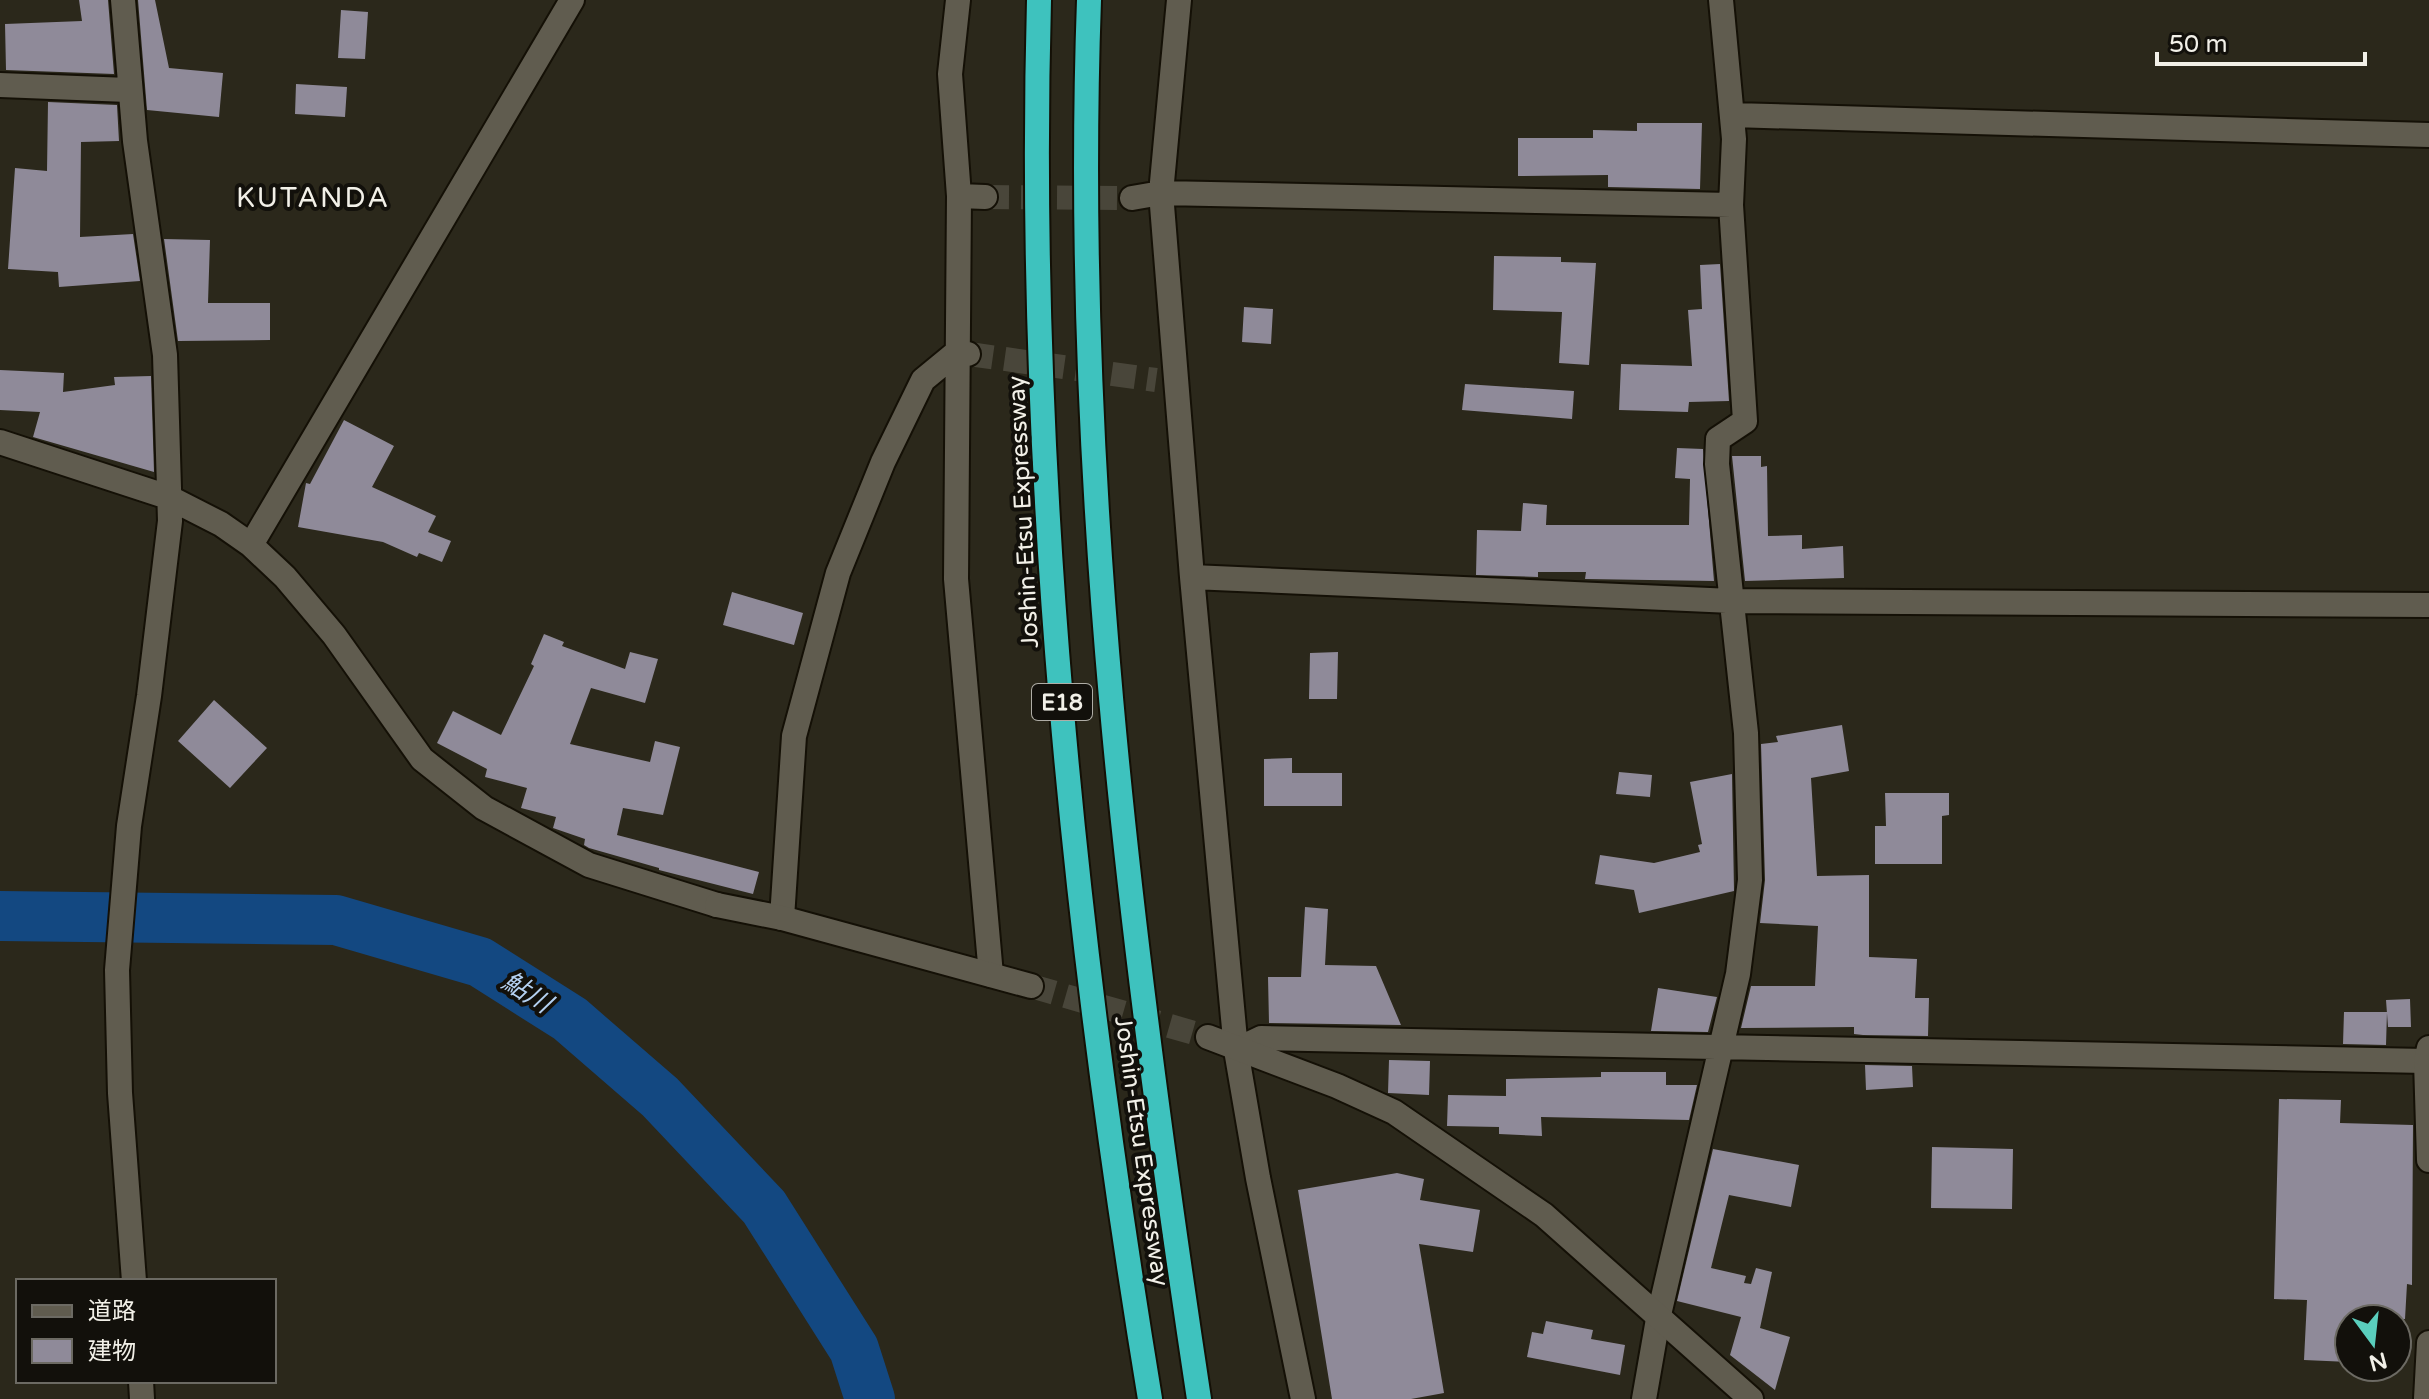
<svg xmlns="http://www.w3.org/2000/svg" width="2429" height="1399" font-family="'Varela Round','Noto Sans JP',sans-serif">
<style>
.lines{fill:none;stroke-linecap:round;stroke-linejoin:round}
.river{stroke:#134881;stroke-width:50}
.building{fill:#8f8a99}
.street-tunnel{stroke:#49463a;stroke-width:24;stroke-dasharray:24 12;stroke-linecap:butt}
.secondary-tunnel{stroke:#49463a;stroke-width:24;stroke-dasharray:24 12;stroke-linecap:butt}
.street-casing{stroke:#141006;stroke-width:28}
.secondary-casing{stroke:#141006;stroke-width:28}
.highway-casing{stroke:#141006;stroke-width:28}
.street{stroke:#605c4f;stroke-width:24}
.secondary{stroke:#605c4f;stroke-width:24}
.highway{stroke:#3ec2be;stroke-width:24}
.labels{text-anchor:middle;stroke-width:8;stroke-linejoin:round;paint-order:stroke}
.shield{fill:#12100b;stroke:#afada6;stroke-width:2}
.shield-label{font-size:22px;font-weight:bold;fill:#f2f0e8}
.street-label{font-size:24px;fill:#f2f0e8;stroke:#12100b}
.water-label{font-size:26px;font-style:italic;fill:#b4d0f1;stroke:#12100b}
.quarter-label{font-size:28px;letter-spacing:2px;fill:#f2f0e8;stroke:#12100b}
</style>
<rect width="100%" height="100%" fill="#2b281b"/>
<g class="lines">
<path class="river" d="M0,916L336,920L480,962L570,1019L660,1097L764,1207L854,1349L870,1399"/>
</g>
<path class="building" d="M79,0H108L114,74L6,70L5,24L82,21Z
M138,0H155L169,68L223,73L219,117L147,110Z
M341,10L368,12L365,59L338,58Z
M296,84L347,87L345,117L295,114Z
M48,102L117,105L119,141L81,142L80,237L133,234L140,281L59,287L58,272L8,269L15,168L47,171Z
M1637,123H1702L1700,189L1608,187V175L1518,176V138H1593V130L1637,131Z
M164,239L210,240L208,303H270V340L178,341Z
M1494,256L1561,257V262L1596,263L1589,365L1559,363L1562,312L1493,310Z
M1720,264L1729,401L1689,402L1688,412L1619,410L1621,364L1692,366L1688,310L1702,309L1700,265Z
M1244,307L1273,309L1271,344L1242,342Z
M0,370L64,373L63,392L115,385L114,377L151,376L154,472L33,437L40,412L0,410Z
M1465,384L1574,391L1572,419L1462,410Z
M344,420L394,446L372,487L436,516L428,532L451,541L442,562L419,553L417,557L383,542L298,527L306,483L310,484Z
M1677,448L1703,449L1714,581L1585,579L1586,572H1538V577L1476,575L1477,530L1521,531L1523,503L1547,505L1546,525H1689L1690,479L1675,478Z
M1732,456H1761V467L1767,466L1768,536L1802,535V549L1843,546L1844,578L1745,581Z
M732,592L803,613L794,645L723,625Z
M544,634L564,642L562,646L625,669L630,652L658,659L645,703L591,688L570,744L650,762L655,741L680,747L663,815L623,808L617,835L759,872L753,894L659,870V868L589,848L584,845L585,839L553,828L556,817L521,808L527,788L485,777L487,769L437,743L453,711L501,735L534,666L531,664Z
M1338,652L1337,699H1309L1310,653Z
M214,700L267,748L230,788L178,741Z
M1842,725L1849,771L1811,778L1817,876L1869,875V957L1917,959L1915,998H1929L1928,1036L1863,1035L1854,1034V1027L1741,1028L1751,986H1815L1818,926L1760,923L1765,880L1761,744L1778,742L1776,736Z
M1292,758V773H1342V806H1264V759Z
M1619,772L1652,775L1650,797L1616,794Z
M1732,774L1734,891L1639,913L1634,890L1595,884L1600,855L1654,863L1700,852L1698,845L1702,844L1690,782Z
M1885,793H1949V815L1942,816V864H1875V826H1886Z
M1305,907L1328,909L1325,965L1376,966L1401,1025L1269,1023L1268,977H1301Z
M1658,988L1717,997L1708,1032L1651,1031Z
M2410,999L2411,1027H2388L2386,1000Z
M2344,1012H2387L2386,1045L2343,1044Z
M1389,1060L1430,1061L1429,1095L1388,1093Z
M1865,1065L1912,1066L1913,1087L1866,1090Z
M1601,1072H1666V1085H1697L1689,1120L1541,1117L1542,1136L1499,1134V1127L1447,1126L1448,1095L1506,1096V1079L1601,1077Z
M2279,1099L2341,1100L2340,1123L2413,1125L2412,1285L2407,1284L2405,1319H2349V1362L2304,1360L2307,1300L2274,1299Z
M1932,1147L2013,1149L2012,1209L1931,1208Z
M1713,1149L1799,1165L1791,1207L1729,1195L1711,1268L1746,1276L1744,1283L1751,1284L1756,1268L1772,1272L1760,1328L1790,1337L1775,1390L1730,1355L1741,1317L1677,1301Z
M1397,1173L1424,1179L1420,1200L1480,1210L1473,1252L1419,1244L1444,1393L1411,1399H1332L1298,1190Z
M1546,1321L1593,1330L1591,1339L1625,1345L1620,1375L1527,1357L1532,1332L1543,1334Z"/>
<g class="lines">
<path class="street-tunnel" d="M985,197L1132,198
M969,354L1156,380"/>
<path class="secondary-tunnel" d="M1031,986L1208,1037"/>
<defs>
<path id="street" d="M123,0L135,141L165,355L170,521L149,696L129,826L117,970L120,1093L134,1281
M958,0L950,74L959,196L956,579L991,975
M1179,0L1161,193L1192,577L1236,1050L1258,1178L1303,1399
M0,85L128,90
M1732,115L2429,135
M959,196L985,197
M1132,198L1161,193L1731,205
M0,442L168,497L221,524L251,545L285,577L334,635L422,759L484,808L589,865L717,905
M251,545L572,0
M1192,577L1732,601L2429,605
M782,918L794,736L838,573L883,462L923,380L957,352L968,354
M1236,1050L1261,1038L2426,1061
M141,1381L142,1399
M1644,1399L1658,1319L1738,974L1750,880L1746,733L1717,464L1718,439L1745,421L1731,205L1734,139L1721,0"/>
<path id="secondary" d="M717,905L782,918L1031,986
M1208,1037L1337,1086L1394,1112L1544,1215L1751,1399
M2429,1048L2426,1061L2429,1160
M2426,1399L2429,1343"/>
<path id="highway" d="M1039,0C1026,468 1074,937 1150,1399
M1089,0C1072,469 1129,937 1199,1399"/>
</defs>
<use href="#street" class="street-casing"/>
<use href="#secondary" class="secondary-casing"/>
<use href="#highway" class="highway-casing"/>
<use href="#street" class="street"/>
<use href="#secondary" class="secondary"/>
<use href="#highway" class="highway"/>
</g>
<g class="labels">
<rect class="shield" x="1032" y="684" width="60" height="36" rx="6"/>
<g class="shield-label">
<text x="1062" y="710">E18</text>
</g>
<g class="street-label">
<text transform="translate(1023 512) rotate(-93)" y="8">Joshin-Etsu Expressway</text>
<text transform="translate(1142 1151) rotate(82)" y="8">Joshin-Etsu Expressway</text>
</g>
<g class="water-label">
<text transform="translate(527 992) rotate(32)" y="9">鮎川</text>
</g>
<g class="quarter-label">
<text x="313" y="207">KUTANDA</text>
</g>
</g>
<rect x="16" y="1279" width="260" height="104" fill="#12100b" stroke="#6c6a63" stroke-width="2"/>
<rect x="32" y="1305" width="40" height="12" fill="#605c4f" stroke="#6c6a63" stroke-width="2"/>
<text x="88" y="1319" font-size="24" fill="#f2f0e8">道路</text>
<rect x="32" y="1339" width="40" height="24" fill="#8f8a99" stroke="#6c6a63" stroke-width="2"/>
<text x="88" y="1359" font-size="24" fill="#f2f0e8">建物</text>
<g transform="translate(2373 1343) rotate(165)"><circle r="38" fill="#12100b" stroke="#6c6a63" stroke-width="2"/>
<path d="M0-6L14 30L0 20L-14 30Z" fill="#5acebd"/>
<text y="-12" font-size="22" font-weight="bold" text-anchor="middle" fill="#f2f0e8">N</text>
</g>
<path d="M2157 52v12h208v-12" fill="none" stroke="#f2f0e8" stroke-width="4"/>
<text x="2169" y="52" font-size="24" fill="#f2f0e8" stroke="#12100b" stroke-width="6" paint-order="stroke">50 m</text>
</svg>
